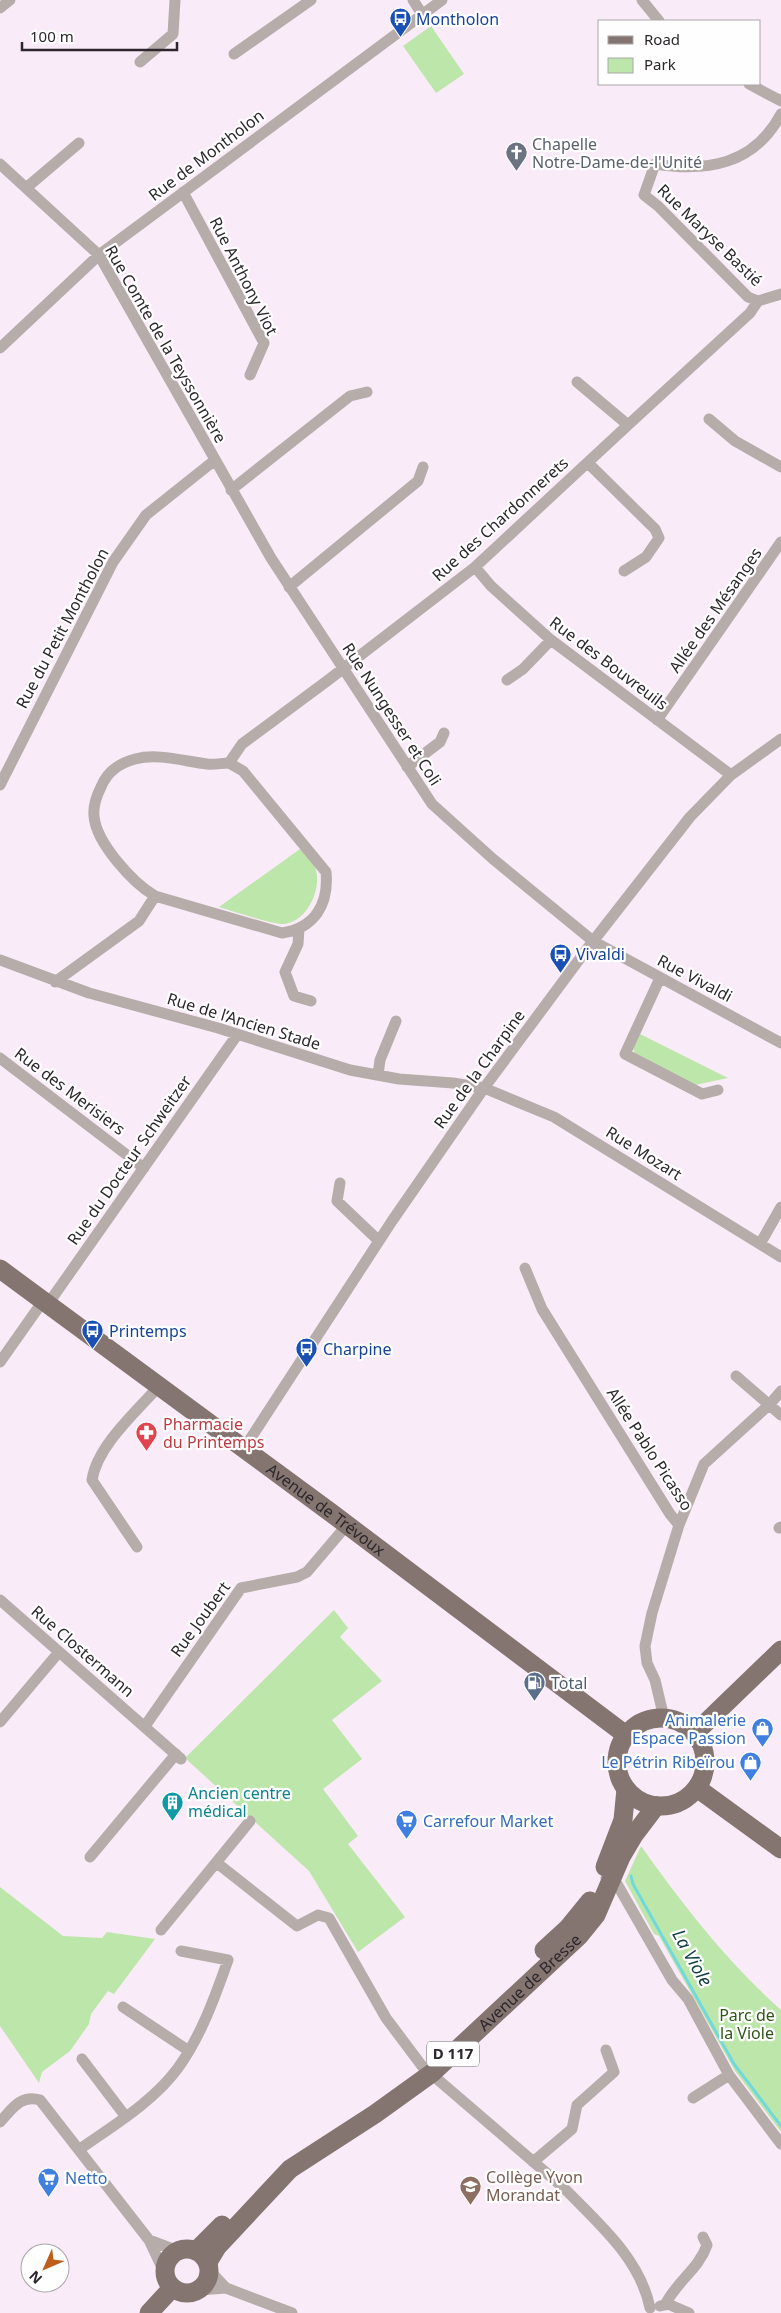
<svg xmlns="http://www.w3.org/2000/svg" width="781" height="2313" font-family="'Noto Sans',sans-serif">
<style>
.green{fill:#bde6aa}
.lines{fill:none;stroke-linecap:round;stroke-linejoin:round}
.stream{stroke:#72d9da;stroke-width:3}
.street{stroke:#b6adaa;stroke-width:11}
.primary{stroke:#857570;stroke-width:19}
.labels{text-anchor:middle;stroke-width:4.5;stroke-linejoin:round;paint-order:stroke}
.shield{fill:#fefefe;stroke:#6b686b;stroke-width:1}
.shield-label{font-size:15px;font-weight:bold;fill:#2c272c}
.transit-label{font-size:16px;fill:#164399;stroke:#fefefe;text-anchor:start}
.worship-label{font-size:16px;fill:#5b616d;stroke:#fefefe;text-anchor:start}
.street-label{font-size:16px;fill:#2c272c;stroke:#fefefe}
.health-label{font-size:16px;fill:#be3a42;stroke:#fefefe;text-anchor:start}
.service-label{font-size:16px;fill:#4e5e75;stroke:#fefefe;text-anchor:start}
.shop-label{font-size:16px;fill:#366cbe;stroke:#fefefe;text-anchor:end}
.culture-label{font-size:16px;fill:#0d838f;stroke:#fefefe;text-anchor:start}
.park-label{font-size:16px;fill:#2f5618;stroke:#fefefe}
.education-label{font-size:16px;fill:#785e54;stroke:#fefefe;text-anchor:start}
.water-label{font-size:18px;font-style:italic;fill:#0d3e3f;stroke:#fefefe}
</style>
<rect width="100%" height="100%" fill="#faebf9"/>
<path class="green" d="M431,26L464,74L436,93L403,46Z
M300,849C305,854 312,861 315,867C323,888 307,923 283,924C272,924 232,911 219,907Z
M640,1034L728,1078L695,1085L635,1054L633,1047Z
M334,1610L348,1628L340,1637L382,1681L332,1720L362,1759L323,1789L358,1836L348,1844L405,1917L358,1952L309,1871L185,1758Z
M641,1846C683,1905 727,1962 781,2010V2132L735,2071L659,1936L654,1934L625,1881Z
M0,1887L63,1936L102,1938L107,1932L155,1939L114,1994L108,1991L91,2014L89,2024L70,2051L42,2072L39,2083L0,2026Z"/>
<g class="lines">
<path class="stream" d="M631,1876L633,1884L734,2064L781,2126"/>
<path class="street" d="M413,0L422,14
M642,0L659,21
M0,8L10,0
M234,54L311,0
M140,62L173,34L175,0
M749,84L781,101
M781,114C754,165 707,172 655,164L644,195L658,206L748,297L758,301L781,294
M0,164L99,255L271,558L432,804L493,859L593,941L781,1043
M26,188L79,143
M183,192L264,343L250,375
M0,348L99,255L442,0
M577,382L628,425L750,313L758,301
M709,419L735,441L781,467
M588,463L655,529L659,538L646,557L624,571
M231,490L350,396L367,392
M475,567L491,586L551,640L731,775
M289,587L418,481L423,467
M507,680L523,669L551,640
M657,720L781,542
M407,767L440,742L444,733
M0,785L113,562L146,515L215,460
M155,896L282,933C315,928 329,904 326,872L243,771L229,763
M299,929L298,944L285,972L294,996L311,1001
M0,960L89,993L218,1028L350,1070L399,1079L453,1083L484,1088L554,1117L781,1257
M660,978L625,1054L702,1094L718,1090
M55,982L139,921L155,896C133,883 96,843 94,816C93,807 97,795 101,787C107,772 120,763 135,759C158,753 183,761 207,764C214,765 222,763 229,763L242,744L327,681L475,567L628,425
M0,1058L144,1168
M378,1075L380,1060L396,1021
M340,1183L337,1201L379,1241
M760,1244L781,1207
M525,1268L542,1309L670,1514L679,1525
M48,1304L237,1035
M0,1362L43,1301
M736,1376L781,1415
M243,1450L392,1221L484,1088L587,949L690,817L731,775L781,739
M779,1528L781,1527
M137,1547L92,1480C97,1446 136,1412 159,1386
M0,1600L181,1759
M664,1718L655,1680L647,1663L645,1646L652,1613L679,1525L704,1464L770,1404L781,1391
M0,1722L59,1652
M145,1726L241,1588L297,1577L307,1572L347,1525
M90,1857L176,1754
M217,1863L297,1926L318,1915L329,1918L386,2018L422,2066L564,2188C598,2223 640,2258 650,2308
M606,1878L617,1884L672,1980L688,1999L729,2075L781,2144
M161,1930L250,1821
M123,2007L189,2051
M82,2059L126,2117
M693,2098L729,2075
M0,2122C12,2109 21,2094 40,2100L149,2240L165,2274
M80,2149C114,2125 153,2102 178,2068C201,2036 215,1997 228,1960L181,1951
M533,2162L572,2129L577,2105L614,2072L606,2050
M149,2240L178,2251
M210,2271L226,2288L292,2313
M199,2290L226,2288
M665,2305C676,2282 699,2269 707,2245L703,2237
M660,2306L668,2304L689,2313"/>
<g class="primary">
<path id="s1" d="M0,1269L330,1512L626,1735"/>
<circle cx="661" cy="1762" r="44"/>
<path d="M695,1733L781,1650"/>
<path d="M697,1788L781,1849"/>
<path d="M605,1867L623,1820L626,1789"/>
<path d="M544,1950L568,1928L590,1901"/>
<circle cx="187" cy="2271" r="22"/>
<path d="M196,2251L222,2225"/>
<path id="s2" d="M208,2262L217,2247L290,2169L375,2114L432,2073L579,1936L596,1915L621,1857L634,1835L656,1806"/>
<path d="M149,2313L172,2288"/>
</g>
</g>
<defs>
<symbol id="bus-pin" viewBox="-11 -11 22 30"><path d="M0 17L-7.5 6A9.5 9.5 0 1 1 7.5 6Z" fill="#1a4fb4" stroke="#fefefe"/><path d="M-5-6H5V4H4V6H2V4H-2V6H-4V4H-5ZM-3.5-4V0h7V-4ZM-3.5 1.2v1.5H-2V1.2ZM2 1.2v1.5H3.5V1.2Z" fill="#fff"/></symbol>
<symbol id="church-pin" viewBox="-11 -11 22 30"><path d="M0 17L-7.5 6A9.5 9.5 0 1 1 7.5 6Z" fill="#6b7280" stroke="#fefefe"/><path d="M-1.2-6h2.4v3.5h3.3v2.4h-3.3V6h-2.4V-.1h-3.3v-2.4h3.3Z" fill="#fff"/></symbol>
<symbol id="pharmacy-pin" viewBox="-11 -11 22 30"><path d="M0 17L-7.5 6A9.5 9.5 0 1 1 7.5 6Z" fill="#e0444e" stroke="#fefefe"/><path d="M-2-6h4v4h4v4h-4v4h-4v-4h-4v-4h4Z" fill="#fff"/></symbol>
<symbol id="fuel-pin" viewBox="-11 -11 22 30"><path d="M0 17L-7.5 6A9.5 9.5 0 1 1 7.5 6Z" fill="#5c6f8a" stroke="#fefefe"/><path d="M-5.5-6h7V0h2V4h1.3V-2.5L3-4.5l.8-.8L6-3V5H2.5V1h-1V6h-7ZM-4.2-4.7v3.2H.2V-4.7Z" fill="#fff"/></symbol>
<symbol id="shop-pin" viewBox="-11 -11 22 30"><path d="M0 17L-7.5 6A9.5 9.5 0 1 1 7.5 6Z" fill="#3f7fe0" stroke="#fefefe"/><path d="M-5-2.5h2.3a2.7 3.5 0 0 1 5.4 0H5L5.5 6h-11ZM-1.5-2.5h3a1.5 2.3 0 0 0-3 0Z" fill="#fff"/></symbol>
<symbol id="building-pin" viewBox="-11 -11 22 30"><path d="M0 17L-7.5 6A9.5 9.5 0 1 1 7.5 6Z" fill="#0f9aa8" stroke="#fefefe"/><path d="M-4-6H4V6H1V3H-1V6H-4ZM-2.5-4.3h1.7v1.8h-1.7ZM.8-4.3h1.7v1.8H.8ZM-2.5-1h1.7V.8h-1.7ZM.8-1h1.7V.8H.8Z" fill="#fff"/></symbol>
<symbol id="supermarket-pin" viewBox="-11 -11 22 30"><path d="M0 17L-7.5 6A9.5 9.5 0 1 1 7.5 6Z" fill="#3f7fe0" stroke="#fefefe"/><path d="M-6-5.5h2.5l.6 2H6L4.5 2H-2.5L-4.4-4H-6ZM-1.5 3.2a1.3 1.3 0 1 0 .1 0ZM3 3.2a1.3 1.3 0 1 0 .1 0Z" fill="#fff"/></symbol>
<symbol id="school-pin" viewBox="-11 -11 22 30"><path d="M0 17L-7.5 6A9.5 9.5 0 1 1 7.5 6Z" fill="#8d6e63" stroke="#fefefe"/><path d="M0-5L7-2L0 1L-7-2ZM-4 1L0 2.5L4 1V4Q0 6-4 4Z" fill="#fff"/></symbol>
</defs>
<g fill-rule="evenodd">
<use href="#bus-pin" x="388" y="6" width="25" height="34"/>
<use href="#church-pin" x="504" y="140" width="25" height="34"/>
<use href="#bus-pin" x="548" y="942" width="25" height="34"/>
<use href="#bus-pin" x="80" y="1318" width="25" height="34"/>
<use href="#bus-pin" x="294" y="1336" width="25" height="34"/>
<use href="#pharmacy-pin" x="134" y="1420" width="25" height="34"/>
<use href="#fuel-pin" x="522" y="1670" width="25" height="34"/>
<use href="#shop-pin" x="750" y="1716" width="25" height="34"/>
<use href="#shop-pin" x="738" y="1750" width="25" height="34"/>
<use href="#building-pin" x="160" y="1790" width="25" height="34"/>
<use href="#supermarket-pin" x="394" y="1808" width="25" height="34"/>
<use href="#supermarket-pin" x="36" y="2166" width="25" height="34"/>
<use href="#school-pin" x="458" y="2174" width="25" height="34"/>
</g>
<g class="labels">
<rect class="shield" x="427" y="2041.5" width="52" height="25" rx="4"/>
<g class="shield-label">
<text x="453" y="2059">D 117</text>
</g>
<g class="transit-label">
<text x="416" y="25">Montholon</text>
<text x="576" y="960">Vivaldi</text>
<text x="109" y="1337">Printemps</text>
<text x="323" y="1355">Charpine</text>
</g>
<g class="worship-label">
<text x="532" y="150">Chapelle<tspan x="532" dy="18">Notre-Dame-de-l'Unité</tspan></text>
</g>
<g class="street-label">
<text transform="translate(206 155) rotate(-37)" y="6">Rue de Montholon</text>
<text transform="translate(710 235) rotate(44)" y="6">Rue Maryse Bastié</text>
<text transform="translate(244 276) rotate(63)" y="6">Rue Anthony Viot</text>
<text transform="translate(166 344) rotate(60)" y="6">Rue Comte de la Teyssonnière</text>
<text transform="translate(500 519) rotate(-42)" y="6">Rue des Chardonnerets</text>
<text transform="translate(715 610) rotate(-55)" y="6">Allée des Mésanges</text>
<text transform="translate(62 628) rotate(-62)" y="6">Rue du Petit Montholon</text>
<text transform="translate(609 663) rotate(37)" y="6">Rue des Bouvreuils</text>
<text transform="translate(392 714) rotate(57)" y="6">Rue Nungesser et Coli</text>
<text transform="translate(695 978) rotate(28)" y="6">Rue Vivaldi</text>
<text transform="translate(244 1021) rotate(17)" y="6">Rue de l’Ancien Stade</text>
<text transform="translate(479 1069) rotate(-54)" y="6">Rue de la Charpine</text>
<text transform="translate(70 1091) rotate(37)" y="6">Rue des Merisiers</text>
<text transform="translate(644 1153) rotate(32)" y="6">Rue Mozart</text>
<text transform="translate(129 1160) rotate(-55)" y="6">Rue du Docteur Schweitzer</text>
<text transform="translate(650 1449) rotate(57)" y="6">Allée Pablo Picasso</text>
<text dy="6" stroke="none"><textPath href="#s1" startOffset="405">Avenue de Trévoux</textPath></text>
<text transform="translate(200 1619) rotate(-54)" y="6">Rue Joubert</text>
<text transform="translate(83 1651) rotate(41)" y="6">Rue Clostermann</text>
<text dy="6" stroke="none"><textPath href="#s2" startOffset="429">Avenue de Bresse</textPath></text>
</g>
<g class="health-label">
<text x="163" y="1430">Pharmacie<tspan x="163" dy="18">du Printemps</tspan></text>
</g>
<g class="service-label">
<text x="551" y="1689">Total</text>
</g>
<g class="shop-label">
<text x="746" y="1726">Animalerie<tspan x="746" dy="18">Espace Passion</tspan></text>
<text x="735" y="1768">Le Pétrin Ribeïrou</text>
<text x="423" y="1827" text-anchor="start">Carrefour Market</text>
<text x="65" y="2184" text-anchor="start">Netto</text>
</g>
<g class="culture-label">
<text x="188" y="1799">Ancien centre<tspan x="188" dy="18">médical</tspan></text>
</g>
<g class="park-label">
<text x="747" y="2021">Parc de<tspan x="747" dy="18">la Viole</tspan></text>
</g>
<g class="education-label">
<text x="486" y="2183">Collège Yvon<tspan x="486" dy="18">Morandat</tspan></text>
</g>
<g class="water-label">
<text transform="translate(692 1958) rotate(61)" y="6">La Viole</text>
</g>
</g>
<rect x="598" y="20" width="162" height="65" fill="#fefefe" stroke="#aaa8aa"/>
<rect x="608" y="36" width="25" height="8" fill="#857570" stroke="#aaa8aa"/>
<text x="644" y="45" font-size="15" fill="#2c272c">Road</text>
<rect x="608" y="58" width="25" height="15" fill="#bde6aa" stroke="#aaa8aa"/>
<text x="644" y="70" font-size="15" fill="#2c272c">Park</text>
<g transform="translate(45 2268) rotate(225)"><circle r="24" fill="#fefefe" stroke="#aaa8aa"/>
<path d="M0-4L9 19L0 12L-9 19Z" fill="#be5e1b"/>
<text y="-8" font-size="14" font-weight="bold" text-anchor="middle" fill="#2c272c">N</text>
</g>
<path d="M22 42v8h155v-8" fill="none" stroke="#2c272c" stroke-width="2.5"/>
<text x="30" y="42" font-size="15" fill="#2c272c" stroke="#fefefe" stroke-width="4" paint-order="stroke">100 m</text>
</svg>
